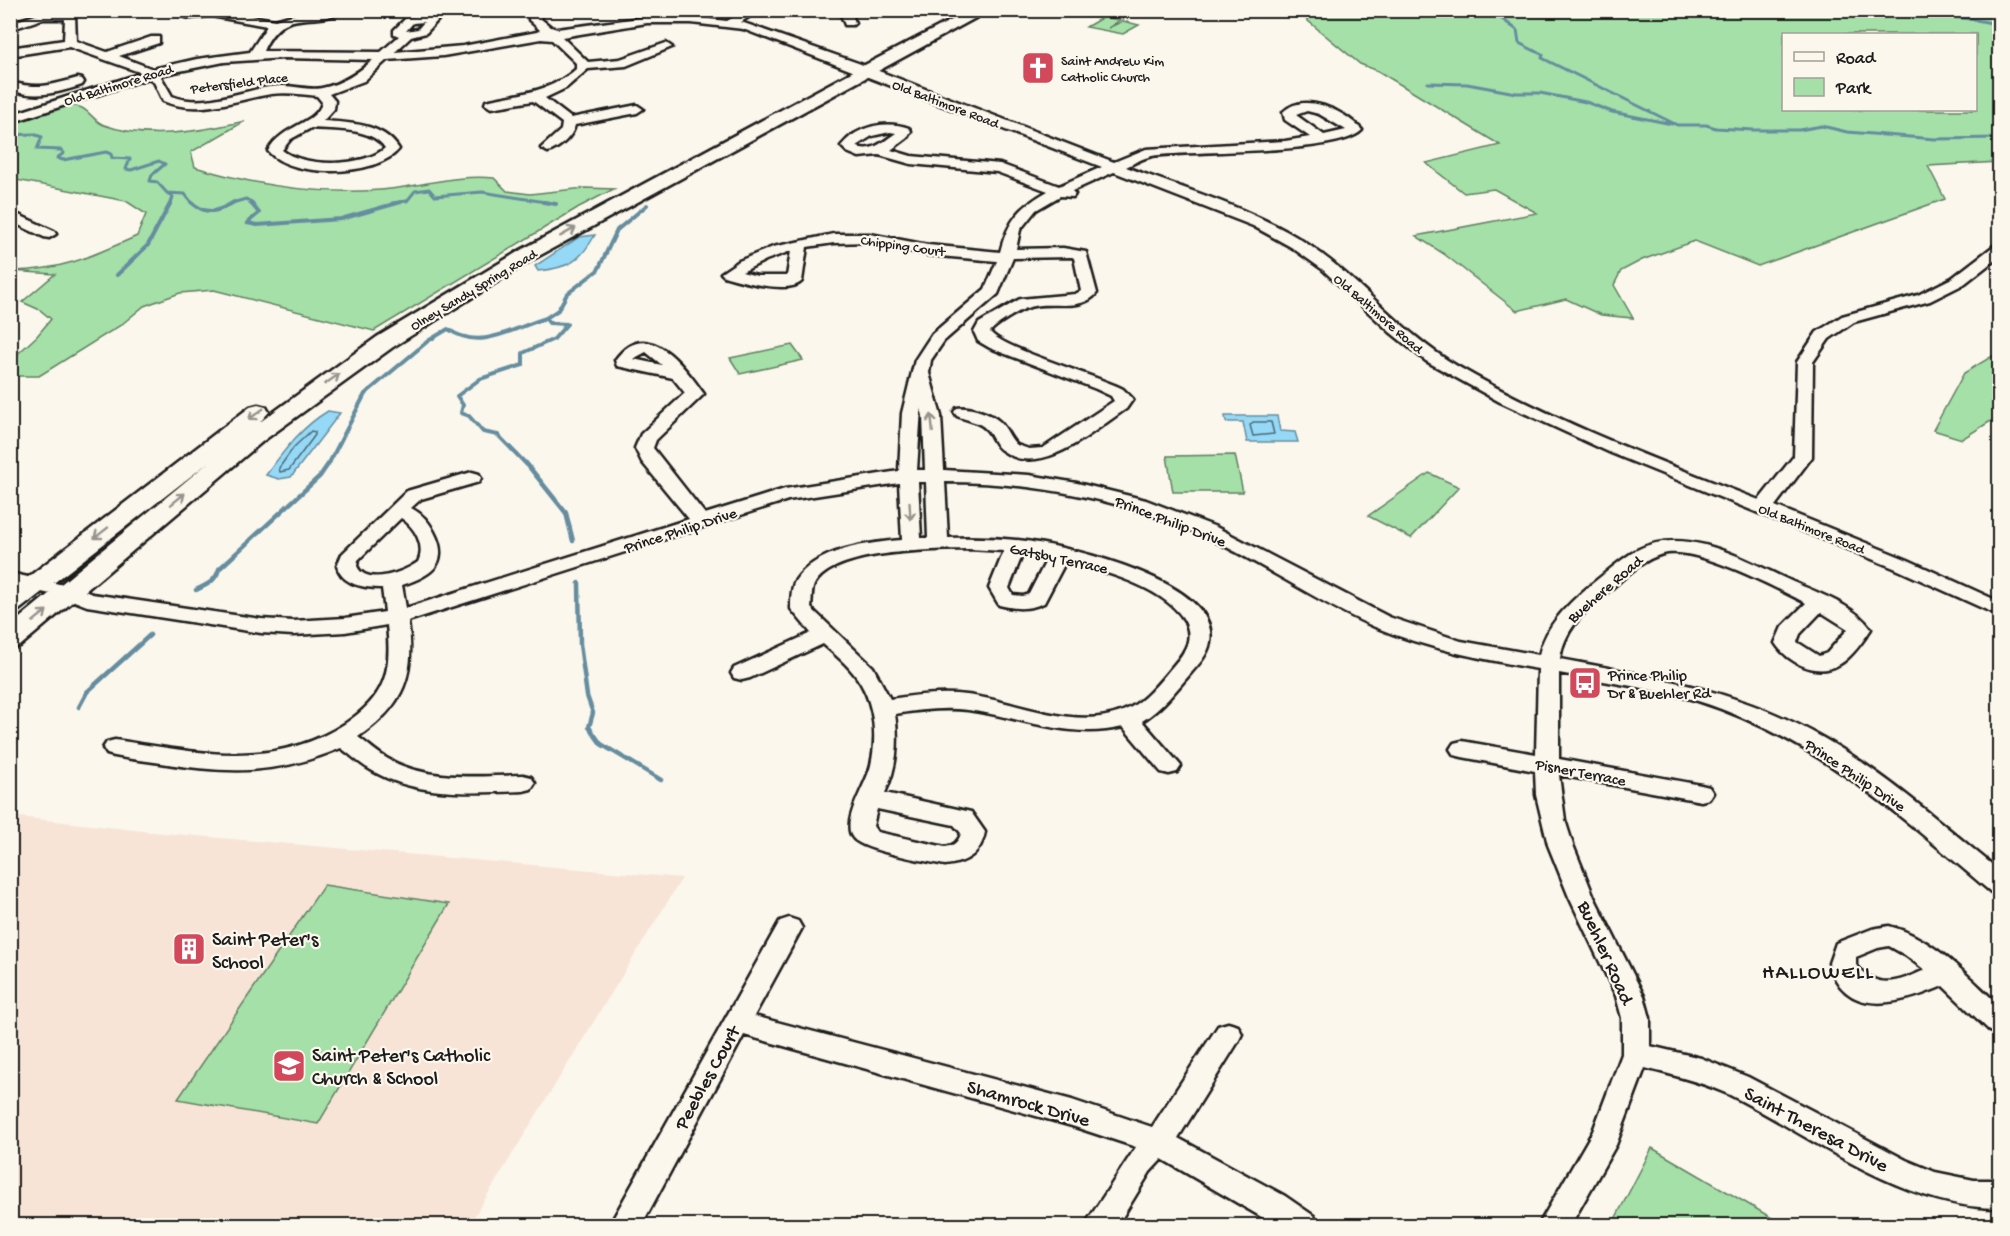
<svg xmlns="http://www.w3.org/2000/svg" width="2010" height="1236" font-family="'Gochi Hand',sans-serif">
<style>
.built{fill:#f7e4d6}
.green{fill:#a4e0a7;stroke:#607e62;stroke-width:1.5;fill-rule:evenodd}
.water{fill:#95d9f7;stroke:#658d9f;stroke-width:1.5}
.lines{fill:none;stroke-linecap:round;stroke-linejoin:round}
.shore{stroke:#4c6874;stroke-width:1.5}
.stream-far2{stroke:#658d9f;stroke-width:3}
.stream-far1{stroke:#658d9f;stroke-width:4}
.stream{stroke:#658d9f;stroke-width:4.5}
.minor-casing{stroke:#1c1c1c;stroke-width:5}
.major-casing{stroke:#1c1c1c;stroke-width:5}
.minor{fill:#fbf7ec;fill-rule:evenodd}
.major{fill:#fbf7ec;fill-rule:evenodd}
.oneway{stroke:#97948e}
.labels{text-anchor:middle;stroke-width:4.5;stroke-linejoin:round;paint-order:stroke}
.far-poi-label{font-size:14px;fill:#1c1c1c;stroke:#fbf7ec;text-anchor:start}
.far-street-label{font-size:14px;fill:#1c1c1c;stroke:#fbf7ec}
.street-label{font-size:16px;fill:#1c1c1c;stroke:#fbf7ec}
.poi-label{font-size:16px;fill:#1c1c1c;stroke:#fbf7ec;text-anchor:start}
.near-poi-label{font-size:20px;fill:#1c1c1c;stroke:#fbf7ec;text-anchor:start}
.near-street-label{font-size:20px;fill:#1c1c1c;stroke:#fbf7ec}
.near-neighbourhood-label{font-size:21px;letter-spacing:1.5px;fill:#1c1c1c;stroke:#fbf7ec}
</style>
<rect width="100%" height="100%" fill="#fbf7ec"/>
<filter id="ink" filterUnits="userSpaceOnUse"><feTurbulence type="fractalNoise" baseFrequency=".0167" numOctaves="2"/><feDisplacementMap in="SourceGraphic" scale="12" xChannelSelector="R" yChannelSelector="G"/><feConvolveMatrix kernelMatrix="1 2 1 2 8 2 1 2 1" color-interpolation-filters="sRGB"/></filter>
<g filter="url(#ink)">
<path class="built" d="M11,816L152,832L682,878L469,1225L11,1226Z"/>
<path class="green" d="M1296,11H1999V162L1928,166L1945,199L1758,266L1695,241L1642,260L1621,271L1614,285L1633,318L1601,315L1566,299L1517,311L1444,254L1416,236L1537,213L1494,189L1464,193L1426,163L1500,145L1378,71L1360,64ZM1784,34H1976V110H1784Z
M1103,17L1120,20L1108,28L1123,21L1139,25L1123,34L1086,27Z
M50,106C59,106 74,104 82,108C90,112 95,122 104,125C147,141 202,131 245,121L191,152L195,167C254,185 318,195 380,190C418,187 456,174 494,178L507,191L530,194L585,188L614,189L579,207L374,331L214,290L180,293L144,306L121,325L39,376H11V360L37,336L51,319L40,310L22,302L55,274L11,271C63,270 90,257 137,236L146,214L126,201L11,179V119Z
M792,345L803,360L740,374L730,358Z
M1999,352V416L1962,439L1933,430L1964,373Z
M1235,455L1243,492H1173L1167,456Z
M1429,473L1459,487L1411,538L1368,516Z
M324,885L449,904L318,1124L178,1099Z
M1652,1148L1784,1225H1612Z"/>
<path class="water" d="M595,235C580,262 568,268 538,271L535,266L579,237Z
M328,411L340,413L291,477L279,479L266,475C284,451 301,427 328,411Z
M1225,416H1277L1280,431L1295,432L1298,442H1247L1243,422H1226Z"/>
<g class="lines">
<path class="shore" d="M1253,422H1271L1274,434L1253,436L1250,425Z
M311,431L315,432V435L289,470L280,472L279,468L294,447Z"/>
<path class="stream-far2" d="M1490,10L1517,30L1519,43L1543,55L1542,58L1677,125H1706L1716,128L1753,130H1799L1822,126L1847,132L1935,139L2000,138
M1932,13C1955,18 1977,19 2000,25
M1428,83L1467,84L1516,93H1540L1586,102L1612,112L1672,124
M10,135L33,134L42,137L37,149L61,150L64,153L57,158L63,160L106,152L111,154L112,158L130,159L126,169L131,170L159,161L165,164L152,175L150,181L157,182L167,193L185,194L192,203
M167,193L173,197L171,203
M232,203L246,199L253,203
M392,203L407,201L415,191L429,189L435,196L482,192L552,203"/>
<path class="stream-far1" d="M191,202C207,216 218,212 234,202
M250,202L259,213L247,223L257,225L341,219L401,202
M543,202L556,204
M117,275L148,245L171,202
M328,465L365,394L428,341L448,329C480,352 513,328 546,318
M527,465L498,435L483,432L469,416L461,413L463,405L457,396L480,379L523,365V353L554,339L567,324L549,323L546,318L558,310L567,294L598,270L617,230L647,205"/>
<path class="stream" d="M526,463L566,513L573,541
M579,583L580,644L587,696L593,713L589,727L601,744L661,780
M196,590C207,585 216,581 219,569L320,476L329,463
M79,707L87,692L150,635"/>
<defs>
<path id="minor" d="M158,10H216L275,20L303,12L344,10C314,30 285,2 263,51L381,52L399,36L394,34V30L406,18L431,15L438,20L426,33L411,37L395,52L463,46L537,32L540,30L529,20L530,10H542L541,19L551,27L557,29L647,17H691L727,21L746,10H760L741,22L858,63L1114,162L1146,149L1285,141L1310,137L1285,120L1283,112C1304,91 1345,111 1362,130C1340,155 1191,150 1152,156C1143,158 1134,163 1126,167C1184,189 1258,210 1309,245C1362,281 1401,333 1457,366C1552,421 1657,460 1759,500L1794,456L1797,362L1817,332L1842,316L1918,295L1952,278L1995,245L2000,244V256L1964,284L1930,301L1854,322L1829,339L1813,362L1812,457L1775,506L1908,560L2000,602V616L1894,568L1611,453L1500,402L1426,361L1390,332L1322,269L1291,247L1253,226L1114,172L1072,191L1075,194L1073,197L1060,196L1036,210L1020,230L1016,249L1063,248L1086,252L1097,293C1081,313 1051,300 1030,307C1021,309 995,325 990,332C1005,350 1095,375 1123,389L1133,399L1126,409C1094,430 1042,479 1003,451C994,446 993,436 986,429C980,422 966,420 957,416L954,412L957,408C968,406 990,413 999,421C1007,428 1009,438 1017,445L1029,449L1043,448L1114,401L1111,396L1096,389L990,348L978,341L974,332L979,323L1020,299L1075,294L1081,291L1074,258L1072,257L1013,258L998,294L944,341L931,360L929,373L941,416L944,470L1029,475L1077,483L1146,500L1216,527L1389,617L1461,641L1539,655C1546,624 1569,603 1593,583C1607,572 1621,559 1637,550C1688,524 1746,561 1793,582C1818,593 1855,605 1871,629C1863,641 1852,657 1840,664C1818,678 1788,663 1775,643L1782,627L1806,603C1776,588 1695,545 1663,554C1640,560 1621,581 1603,596C1582,613 1564,631 1560,659C1652,676 1743,691 1825,739C1888,775 1943,825 2000,871V894L1991,892C1901,816 1813,737 1698,701C1653,688 1605,682 1559,673V759L1701,785L1709,787L1713,793L1709,799L1701,801L1559,775L1565,820L1573,845L1594,897L1644,996L1650,1018V1046L1701,1058L1748,1077L1906,1160L1935,1172L1974,1180H2000V1208C1901,1208 1813,1136 1728,1094C1701,1082 1674,1075 1645,1068L1616,1145L1570,1226H1538L1593,1131L1622,1054V1018L1616,996L1569,897L1548,845L1536,795L1535,771L1462,757L1454,755L1450,749L1454,743L1462,741L1536,754L1538,669C1483,659 1427,649 1375,627C1315,601 1261,562 1202,535C1121,499 1033,482 945,482L948,538C973,537 1000,538 1026,541C1068,547 1221,581 1210,642C1208,654 1199,664 1191,673C1176,690 1162,709 1142,721L1181,766L1177,772L1169,774L1161,772L1123,727C1069,740 1021,717 968,710C943,707 919,710 895,714C899,741 897,768 885,793L971,812L985,832C981,854 966,863 945,865C927,861 863,851 853,838C840,822 867,784 871,765C877,739 875,708 861,684C852,668 837,656 823,644L750,678L742,680L734,678L731,673L734,668L811,633L791,609C791,601 791,588 795,581C816,549 867,543 902,540L899,483L788,500L408,621C416,675 404,706 358,737C368,744 377,753 388,759C428,782 479,776 523,775L531,777L535,783L531,789L523,791C472,793 416,797 371,770C360,764 351,755 341,748C277,775 229,774 161,763C143,760 124,759 107,754L103,748L107,742L115,740C196,752 273,771 346,723C386,696 392,671 387,625L345,632L293,635L261,633L87,606L64,597L10,585V573L77,588L92,594L261,619L293,621L345,618L385,612L382,588C364,588 342,585 337,566L342,554L407,491L472,472L479,474L481,478L479,482L421,499L411,508C422,514 429,521 434,532C451,564 430,576 402,585L406,608L689,519L642,462L635,448L641,434L685,393L673,378L617,366L615,360C647,315 684,366 704,394L656,440L653,448L705,514L785,489L899,471L902,413L915,360L932,334L985,289L997,261L928,255L870,242L834,243L807,247L802,281C790,295 740,281 724,276L721,273L739,261L773,247L834,234H870L928,245L1000,252C1008,220 1020,207 1048,191L997,172L911,164L879,155L859,157L847,152L841,146C857,126 886,120 909,128L911,131L907,138L891,150L911,156L1000,164L1059,186L1102,167L743,29L691,23H647L562,37L588,62L620,59L666,43L672,47L626,66L588,69L566,88L545,98L571,118L637,105L643,109L637,113L575,125C573,136 559,149 548,152L541,148L561,130L562,123L533,101L491,108L485,104L486,101C520,93 549,93 576,69V63L552,40L541,39L443,56L387,60L364,81L329,94L335,101L334,109L323,121C350,123 383,123 399,149C377,177 291,179 268,151C281,125 318,124 322,102L317,96C302,94 286,92 271,94C234,100 199,116 163,101L154,82L149,78L10,123V115L142,73L69,47L10,56V48L64,40L65,19H42L10,30V23L48,11L75,15L76,41L107,52L151,37H159V43L119,56L153,69L197,59L250,52L267,26L211,16L190,18ZM424,22L418,29L406,31L413,23ZM284,58L373,60C358,73 342,84 322,88C310,91 293,85 281,86C245,87 208,110 172,96L160,75L224,62ZM1307,111L1319,114L1346,130L1324,135L1296,115ZM311,128C333,130 372,127 385,148C365,167 303,168 282,150L291,139ZM890,132L896,133C884,141 871,154 856,146L872,136ZM791,251L787,276H757L742,272L766,260ZM646,352L662,365L633,359ZM921,408L923,416L925,470H917ZM918,482H926L928,538H921ZM401,518C415,527 426,546 418,562C404,572 366,587 357,566L358,560ZM968,549L1004,551L989,588L999,605C1016,609 1028,610 1044,603L1066,561C1102,571 1161,586 1183,618C1195,637 1186,651 1173,666C1159,682 1144,703 1123,711C1074,731 1017,701 967,695C941,692 916,695 890,699L873,667L811,608C812,602 811,591 814,585C833,549 933,550 968,549ZM1023,553L1048,557L1029,594L1023,596L1013,595L1009,588ZM1821,612L1848,629L1827,653L1819,656L1797,642L1800,634ZM877,809L954,825L961,833C959,842 953,846 945,847L877,832L873,826Z
M839,10H851L855,23L853,25H845Z
M78,78L82,79L84,82L82,85C57,93 37,99 10,90V82C40,90 50,85 78,78Z
M10,211L54,231L56,234L49,238L44,237L10,221Z
M789,918L798,921L802,928L754,1016L1072,1100L1152,1127L1218,1026L1228,1023L1238,1026L1242,1034L1238,1042L1178,1138L1285,1196L1314,1216L1318,1226H1277L1162,1159L1150,1172L1117,1226H1084L1136,1147L1072,1126L744,1035L641,1226H609L780,921Z
M1889,926C1934,938 1966,975 2000,1006V1034L1990,1031L1943,986C1903,1003 1845,1021 1829,963L1836,943L1872,929ZM1889,946L1905,955L1925,970C1898,982 1878,991 1856,965V957L1878,948Z"/>
<path id="major" d="M971,10H990L535,258L393,347L263,441L20,646L10,649V626L209,462L19,610L10,612V591L250,407L258,405L266,407L269,412L260,422L377,337L521,250L859,68Z"/>
</defs>
<use href="#minor" class="minor-casing"/>
<use href="#major" class="major-casing"/>
<use href="#minor" class="minor"/>
<use href="#major" class="major"/>
</g>
<defs><path id="oneway-shaft" d="M-6 0H5M1.5-3L5.5 0L1.5 3" fill="none" stroke-width="1.6" stroke-linecap="round" stroke-linejoin="round" transform="scale(1.5)"/></defs>
<g class="oneway">
<use href="#oneway-shaft" transform="translate(568 232) rotate(-29)"/>
<use href="#oneway-shaft" transform="translate(332 379) rotate(-35)"/>
<use href="#oneway-shaft" transform="translate(256 414) rotate(144)"/>
<use href="#oneway-shaft" transform="translate(932 423) rotate(-95)"/>
<use href="#oneway-shaft" transform="translate(178 499) rotate(-39)"/>
<use href="#oneway-shaft" transform="translate(910 511) rotate(87)"/>
<use href="#oneway-shaft" transform="translate(101 533) rotate(142)"/>
<use href="#oneway-shaft" transform="translate(40 616) rotate(-39)"/>
</g>
</g>
<defs>
<symbol id="church-square" viewBox="-11 -11 22 22"><rect x="-9" y="-9" width="18" height="18" rx="4" fill="#d1495b" stroke="#fbf7ec"/><path d="M-1.2-6h2.4v3.5h3.3v2.4h-3.3V6h-2.4V-.1h-3.3v-2.4h3.3Z" fill="#fff"/></symbol>
<symbol id="bus-square" viewBox="-11 -11 22 22"><rect x="-9" y="-9" width="18" height="18" rx="4" fill="#d1495b" stroke="#fbf7ec"/><path d="M-5-6H5V4H4V6H2V4H-2V6H-4V4H-5ZM-3.5-4V0h7V-4ZM-3.5 1.2v1.5H-2V1.2ZM2 1.2v1.5H3.5V1.2Z" fill="#fff"/></symbol>
<symbol id="building-square" viewBox="-11 -11 22 22"><rect x="-9" y="-9" width="18" height="18" rx="4" fill="#d1495b" stroke="#fbf7ec"/><path d="M-4-6H4V6H1V3H-1V6H-4ZM-2.5-4.3h1.7v1.8h-1.7ZM.8-4.3h1.7v1.8H.8ZM-2.5-1h1.7V.8h-1.7ZM.8-1h1.7V.8H.8Z" fill="#fff"/></symbol>
<symbol id="school-square" viewBox="-11 -11 22 22"><rect x="-9" y="-9" width="18" height="18" rx="4" fill="#d1495b" stroke="#fbf7ec"/><path d="M0-5L7-2L0 1L-7-2ZM-4 1L0 2.5L4 1V4Q0 6-4 4Z" fill="#fff"/></symbol>
</defs>
<g fill-rule="evenodd">
<use href="#church-square" x="1019" y="49" width="38" height="38"/>
<use href="#bus-square" x="1566" y="664" width="38" height="38"/>
<use href="#building-square" x="170" y="930" width="38" height="38"/>
<use href="#school-square" x="270" y="1047" width="38" height="38"/>
</g>
<g class="labels">
<g class="far-poi-label">
<text x="1061" y="65">Saint Andrew Kim<tspan x="1061" dy="16">Catholic Church</tspan></text>
</g>
<g class="far-street-label">
<text transform="translate(239 82) rotate(-7)" y="5">Petersfield Place</text>
<text transform="translate(118 84) rotate(-17)" y="5">Old Baltimore Road</text>
<text transform="translate(946 103) rotate(21)" y="5">Old Baltimore Road</text>
<text transform="translate(903 245) rotate(8)" y="5">Chipping Court</text>
<text transform="translate(473 289) rotate(-31)" y="5">Olney Sandy Spring Road</text>
<text transform="translate(1379 313) rotate(41)" y="5">Old Baltimore Road</text>
<text transform="translate(1812 528) rotate(22)" y="5">Old Baltimore Road</text>
</g>
<g class="street-label">
<text transform="translate(1171 520) rotate(21)" y="6">Prince Philip Drive</text>
<text transform="translate(680 529) rotate(-18)" y="6">Prince Philip Drive</text>
<text transform="translate(1059 557) rotate(12)" y="6">Gatsby Terrace</text>
<text transform="translate(1604 588) rotate(-41)" y="6">Buehere Road</text>
<text transform="translate(1581 771) rotate(11)" y="6">Pisner Terrace</text>
<text transform="translate(1856 774) rotate(34)" y="6">Prince Philip Drive</text>
</g>
<g class="poi-label">
<text x="1608" y="680">Prince Philip<tspan x="1608" dy="18">Dr &amp; Buehler Rd</tspan></text>
</g>
<g class="near-poi-label">
<text x="212" y="945">Saint Peter's<tspan x="212" dy="23">School</tspan></text>
<text x="312" y="1061">Saint Peter's Catholic<tspan x="312" dy="23">Church &amp; School</tspan></text>
</g>
<g class="near-street-label">
<text transform="translate(1607 952) rotate(66)" y="7">Buehler Road</text>
<text transform="translate(706 1077) rotate(-61)" y="7">Peebles Court</text>
<text transform="translate(1029 1102) rotate(16)" y="7">Shamrock Drive</text>
<text transform="translate(1817 1128) rotate(28)" y="7">Saint Theresa Drive</text>
</g>
<g class="near-neighbourhood-label">
<text x="1818" y="978">HALLOWELL</text>
</g>
</g>
<rect width="2010" height="1236" fill="none" stroke="#fbf7ec" stroke-width="36"/>
<rect x="18" y="18" width="1974" height="1200" fill="none" stroke="#1c1c1c" stroke-width="2" filter="url(#ink)"/>
<rect x="1782" y="33" width="195" height="78" fill="#fbf7ec" stroke="#a29f99" stroke-width="1.5"/>
<rect x="1794" y="52" width="30" height="9" fill="#fbf7ec" stroke="#a29f99" stroke-width="1.5"/>
<text x="1836" y="63" font-size="18" fill="#1c1c1c">Road</text>
<rect x="1794" y="78" width="30" height="18" fill="#a4e0a7" stroke="#a29f99" stroke-width="1.5"/>
<text x="1836" y="93" font-size="18" fill="#1c1c1c">Park</text>
</svg>
